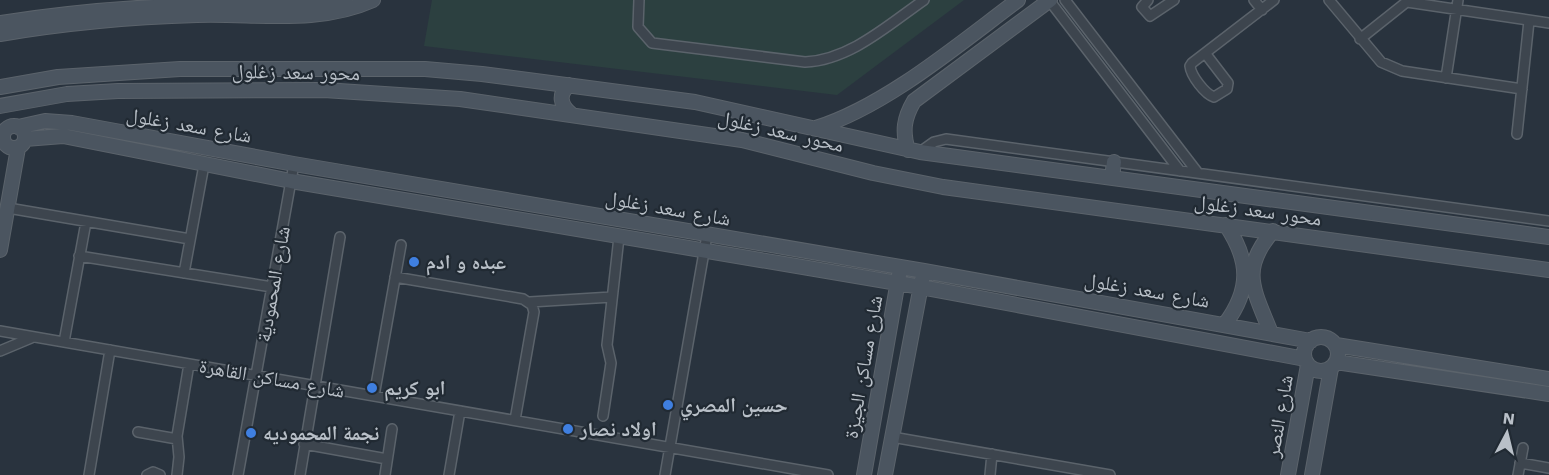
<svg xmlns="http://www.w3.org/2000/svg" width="1549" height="475" font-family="'Work Sans','Noto Naskh Arabic',sans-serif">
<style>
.green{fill:#2c4040}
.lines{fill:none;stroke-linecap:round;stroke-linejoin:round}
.street-casing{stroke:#5b636b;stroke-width:12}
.secondary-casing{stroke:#5b636b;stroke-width:16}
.street{stroke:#3d454e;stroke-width:9}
.secondary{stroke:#4b5560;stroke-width:14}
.shop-dot{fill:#3f7fe0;stroke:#212a33;stroke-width:2}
.labels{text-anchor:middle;stroke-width:4.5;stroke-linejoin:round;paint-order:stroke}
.street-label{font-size:20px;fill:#b9c0c8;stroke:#212a33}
.poi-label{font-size:20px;font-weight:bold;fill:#b9c0c8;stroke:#212a33;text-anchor:start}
</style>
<rect width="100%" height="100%" fill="#29333e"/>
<path class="green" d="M432,0H964L837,95L424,46Z"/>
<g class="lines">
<defs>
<path id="street" d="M639,0L638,27L652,43L805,62C850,60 888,25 924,0
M1049,0L1180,171
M1065,0L1198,173
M1148,0L1142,7L1150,16L1174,0
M1254,0L1262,10
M1329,0L1381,62L1402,71L1522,89
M1407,2L1549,23
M1360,39L1409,0
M1205,53L1228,83L1227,89L1214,97C1205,94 1191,76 1190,66L1192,63L1274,0
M1446,78L1458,0
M1517,134L1529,21
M920,152L934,142L946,139L1549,221
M8,208L190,239
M79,256L272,287
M184,273L204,165
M395,277L523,299L532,305L534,312L515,420
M530,302L612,297
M0,331L828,475
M64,342L86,222
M0,351L31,338
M374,396L401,245
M603,416L611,363L607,345L619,237
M138,432L177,439
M892,437L1110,475
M304,444L387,459
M1520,463L1549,468
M89,475L110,350
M147,475L153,472L160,475
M177,475L179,457L177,436L189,364
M238,475L294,164
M300,475L340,237
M385,475L392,429
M449,475L460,411
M665,475L707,235
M990,475L992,454
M1518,475L1523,448"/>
<path id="secondary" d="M0,23C71,12 141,6 213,5C257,4 303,11 345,0
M0,34C65,23 131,17 197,15C257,13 317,25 373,0
M569,85C558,94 560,105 571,114
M0,87L58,77L180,69H425L482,74L695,102L920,152L1549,237
M0,106L67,94L118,91L324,90L460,99L742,140L873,173L943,187L1549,270
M3 137a11 11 0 1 1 22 0a11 11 0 1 1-22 0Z
M18,127L45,121L72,123L294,164L924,271L1311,341
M816,128C886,106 959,44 1018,0
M25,139L63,136L291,181L921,287L1305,359
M908,150C902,131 904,118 914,101L1050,0
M1112,178L1114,162
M0,250L18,148
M1225,324C1251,289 1250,261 1226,225
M1271,333C1254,290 1239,270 1273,231
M1304 354a17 17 0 1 1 34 0a17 17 0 1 1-34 0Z
M1336,345L1549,379
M1336,362L1549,394
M864,475L899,275
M885,475L922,280
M1288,475L1308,365
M1312,475L1331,368"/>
</defs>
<use href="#street" class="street-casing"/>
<use href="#secondary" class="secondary-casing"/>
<use href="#street" class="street"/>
<use href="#secondary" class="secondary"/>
</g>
<g class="shop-dot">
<circle cx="414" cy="262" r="6"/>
<circle cx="372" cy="388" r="6"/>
<circle cx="668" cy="405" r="6"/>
<circle cx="568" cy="429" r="6"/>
<circle cx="251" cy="433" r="6"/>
</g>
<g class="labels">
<g class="street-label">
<text transform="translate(296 72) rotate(1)" y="7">محور سعد زغلول</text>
<text transform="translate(189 125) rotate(10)" y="7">شارع سعد زغلول</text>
<text transform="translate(781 131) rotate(13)" y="7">محور سعد زغلول</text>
<text transform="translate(668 208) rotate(10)" y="7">شارع سعد زغلول</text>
<text transform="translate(1258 210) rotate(8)" y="7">محور سعد زغلول</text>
<text transform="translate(273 284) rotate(-80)" y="7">شارع المحمودية</text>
<text transform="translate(1147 290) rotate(10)" y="7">شارع سعد زغلول</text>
<text transform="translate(863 367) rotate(-80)" y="7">شارع مساكن الجيزة</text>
<text transform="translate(272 378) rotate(10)" y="7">شارع مساكن القاهرة</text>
<text transform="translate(1279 416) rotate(-80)" y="7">شارع النصر</text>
</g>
<g class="poi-label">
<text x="426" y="269">عبده و ادم</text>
<text x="384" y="395">ابو كريم</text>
<text x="680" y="412">حسين المصري</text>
<text x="580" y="436">اولاد نصار</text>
<text x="263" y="440">نجمة المحموديه</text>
</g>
</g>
<g transform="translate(1507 433) rotate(7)" stroke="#212a33" stroke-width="4.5" paint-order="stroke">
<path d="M0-4.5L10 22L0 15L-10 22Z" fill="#b9c0c8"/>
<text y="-9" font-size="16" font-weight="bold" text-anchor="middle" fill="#b9c0c8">N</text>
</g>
</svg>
